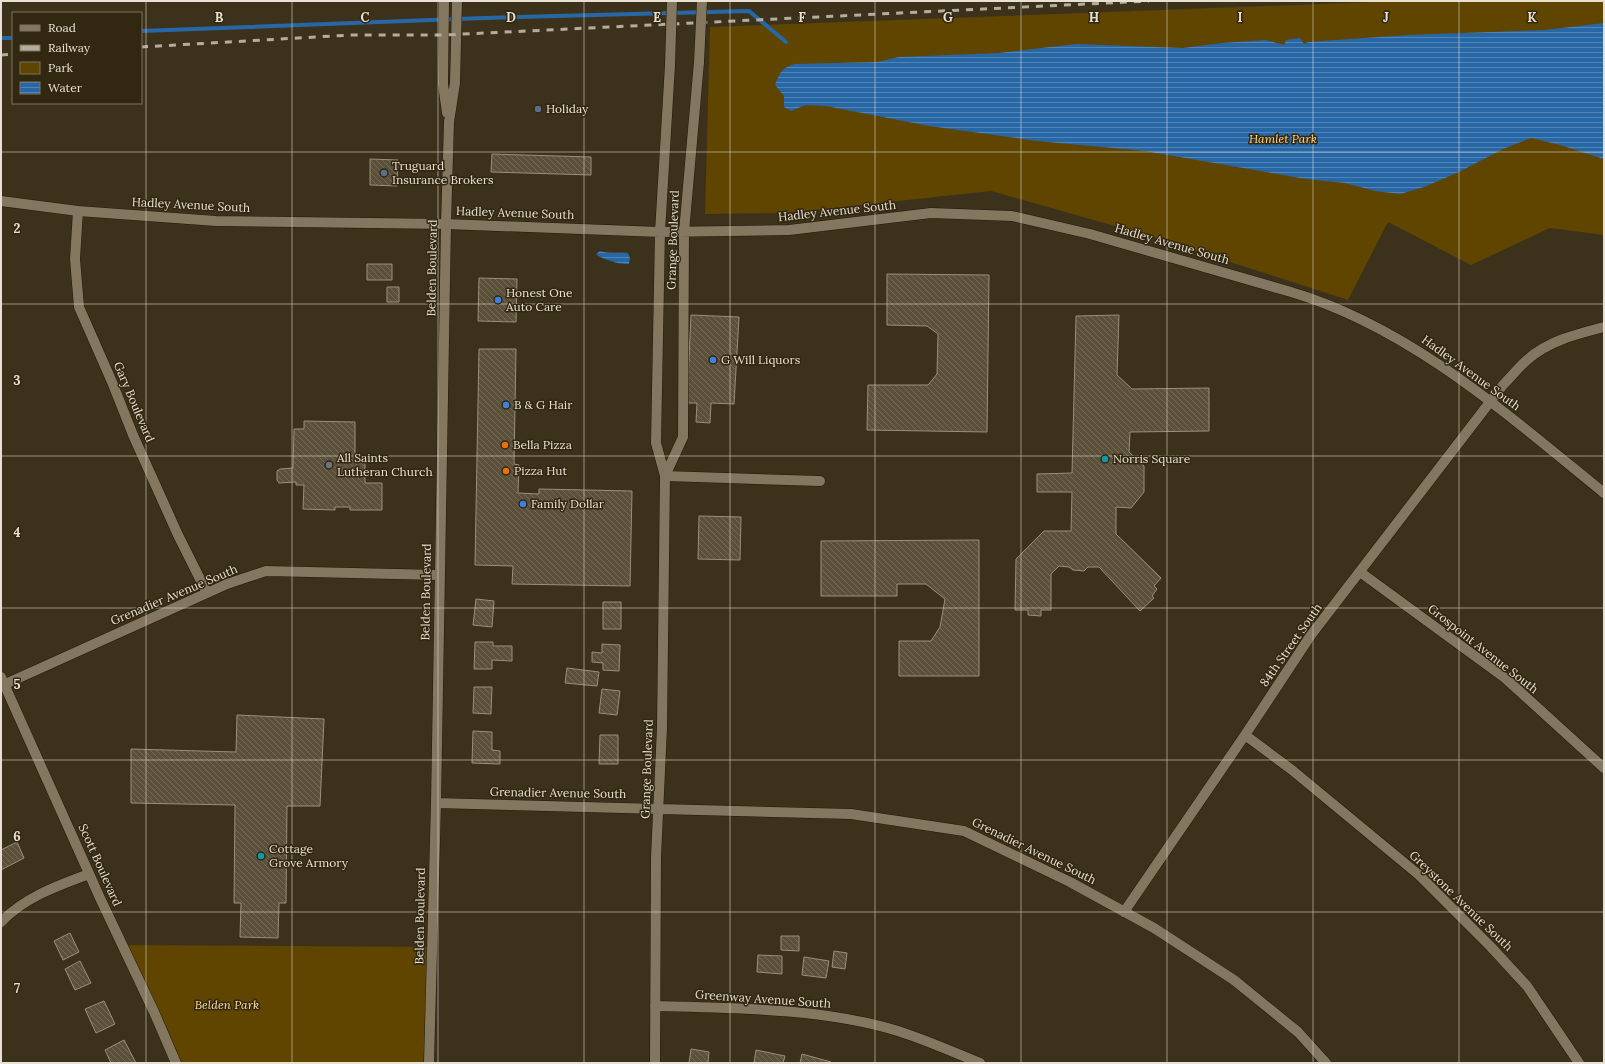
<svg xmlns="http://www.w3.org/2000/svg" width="1605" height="1064" font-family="Lora,serif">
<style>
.green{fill:#5f4500}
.water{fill:url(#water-rules)}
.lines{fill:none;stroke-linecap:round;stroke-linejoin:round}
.stream{stroke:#2867a6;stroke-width:4}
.building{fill:url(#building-back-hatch);stroke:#9c8f77}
.minor-casing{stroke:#231905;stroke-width:11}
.minor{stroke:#837760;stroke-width:10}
.rail{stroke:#b4ac9d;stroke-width:3;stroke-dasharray:7 7;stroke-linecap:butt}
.minor-bridge-casing{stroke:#231905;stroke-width:11;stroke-linecap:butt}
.minor-bridge{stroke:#837760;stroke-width:10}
.grid{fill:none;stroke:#e7e0d3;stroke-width:1;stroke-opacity:0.55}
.service-dot{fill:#5c6f8a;stroke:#322812;stroke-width:1.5}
.shop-dot{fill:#3f7fe0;stroke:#322812;stroke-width:1.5}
.food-dot{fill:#e8710a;stroke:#322812;stroke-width:1.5}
.culture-dot{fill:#0f9aa8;stroke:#322812;stroke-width:1.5}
.worship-dot{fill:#6b7280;stroke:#322812;stroke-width:1.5}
.labels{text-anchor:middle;stroke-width:3;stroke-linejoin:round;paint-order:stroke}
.poi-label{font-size:12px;fill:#e7e0d3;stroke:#322812;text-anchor:start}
.park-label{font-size:12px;font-style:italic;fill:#fedd9c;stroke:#322812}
.street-label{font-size:12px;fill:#e7e0d3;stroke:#322812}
.grid-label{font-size:13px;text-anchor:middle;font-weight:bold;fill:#e7e0d3;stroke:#322812;stroke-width:3;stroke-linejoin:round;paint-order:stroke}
</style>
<defs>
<pattern id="water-rules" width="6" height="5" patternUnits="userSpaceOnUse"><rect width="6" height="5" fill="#2867a6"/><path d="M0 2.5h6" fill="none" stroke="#5284b5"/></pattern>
<pattern id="building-back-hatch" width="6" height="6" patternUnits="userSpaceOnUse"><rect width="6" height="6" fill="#5b503a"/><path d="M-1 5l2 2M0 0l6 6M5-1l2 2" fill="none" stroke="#736956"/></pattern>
</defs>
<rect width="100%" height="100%" fill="#3c321c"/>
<path class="green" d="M1400,1H1604V235L1550,228L1471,265L1388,222L1348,300L1150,236L991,191L787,213L705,214L710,27Z
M122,945L432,947L429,1063H176Z"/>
<path class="water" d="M1604,23V159L1560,145L1531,138L1503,149L1459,172L1424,187L1400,194L1375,191L1345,183L1306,179L1145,151L1037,141L929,126L826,106L806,105L791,111L784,107V96L775,85C780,72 781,69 794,64L877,62L899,57L999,53L1076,44L1183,48L1222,43L1266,40L1284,45L1286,40L1300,38L1304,44L1308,42L1408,35L1545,30Z
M600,251C609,254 618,252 628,253L630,258L629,264C621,265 601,259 596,254Z"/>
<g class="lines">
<path class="stream" d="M141,31L484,18L749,11L786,42
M1,38H13"/>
</g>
<path class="building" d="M492,154L591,157V175L491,172Z
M370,159L398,160L397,186L370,185Z
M367,264H392V280H367Z
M887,274L989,275L987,432L867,430L868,385H928L937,374L938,334L927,326L887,325Z
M479,278L517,279L516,322L478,321Z
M387,287H399V302H387Z
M691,315L739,317L734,404L711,403L710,423L696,422L697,403H687Z
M1119,315L1117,375L1132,389L1209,388V431L1130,432L1129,452L1144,466V492L1131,508L1116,507V534L1161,578L1154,586L1157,589L1152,596L1154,598L1140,611L1099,567H1088L1084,571L1073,570L1069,567L1059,566L1051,574V610H1041V616L1028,615V610H1015L1016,559L1044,531H1071L1072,492H1037V474L1072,473L1076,316Z
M479,349H516L514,464L519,465L518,493L539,494V489L632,491L630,586L512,584L513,566L475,565Z
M304,421L355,422V462H365V483H382V510H350V507H335V510L303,509L304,485H296V482L279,483L277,480V471L280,469L293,468L294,429H304Z
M699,516L741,517L740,560L698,559Z
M979,540V676H899V641H931L940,627L945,599L926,584H897V596H821V541Z
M476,599L494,601L492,627L473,625Z
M603,602H621V629H603Z
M475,642H493V646H512V661L492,660V669H474Z
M602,644L620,645L619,671L603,670V663L592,662V652L602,653Z
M567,668L599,672L597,686L565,683Z
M474,687H492L491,714L473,713Z
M602,689L620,691L617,715L599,713Z
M237,715L324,719L320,806H287L286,903H279L278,938L240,937L241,903H234L235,805L131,803V749L236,752Z
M473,731L492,732V750L500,751V764L472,763Z
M600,735H618V764H599Z
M17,842L24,858L1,870V850Z
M70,933L79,952L63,960L54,941Z
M781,936H799V951L781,950Z
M834,951L847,953L845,969L832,967Z
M758,955L782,956V974L757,972Z
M804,957L829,961L826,978L802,975Z
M80,961L91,983L75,990L65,969Z
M104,1001L115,1024L96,1033L85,1009Z
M124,1040L136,1063H111L105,1050Z
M691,1049L709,1052L708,1063H689Z
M756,1050L785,1056L783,1063H754Z
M802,1054L831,1062L830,1063H800Z"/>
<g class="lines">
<defs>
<path id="minor" d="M444,1L443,84L447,113
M1,201L78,211L216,221L446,224L660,232L789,230L931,213L1012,216L1090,234L1291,292C1410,327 1509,416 1604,493
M78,211L75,259L79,307L112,382L133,435L178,535L207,593
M665,476L683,437L684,232L699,62
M665,476L820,481
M1360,572L1505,678L1604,768
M1,677L100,898L154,1012L176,1063
M1,686L227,584L266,571L439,575
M1245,735L1292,770L1419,875L1491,947L1527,986L1579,1063
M436,803L851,814L964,831L1070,882L1154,928L1234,980L1298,1032L1326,1063
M1124,912L1245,735L1311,635L1503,385C1511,377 1518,368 1527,360C1548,341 1577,334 1604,327
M1,922C25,897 57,886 89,874
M655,1006C733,1008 823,1008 898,1031C926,1040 953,1052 980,1063
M429,1063L436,803L446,224L449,122L455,83L457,1
M655,1063L656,857L662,728L665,476L656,443L660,232L670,65"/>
</defs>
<use href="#minor" class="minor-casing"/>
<use href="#minor" class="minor"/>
<path class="rail" d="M141,47L351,35H444L1149,1
M1,55L13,54"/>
<defs>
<path id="minor-bridge" d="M699,62L702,1
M670,65L672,1"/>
</defs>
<use href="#minor-bridge" class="minor-bridge-casing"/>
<use href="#minor-bridge" class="minor-bridge"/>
</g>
<path class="grid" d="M146,1V1063M292,1V1063M438,1V1063M584,1V1063M730,1V1063M875,1V1063M1021,1V1063M1167,1V1063M1313,1V1063M1459,1V1063M1,152H1604M1,304H1604M1,456H1604M1,608H1604M1,760H1604M1,912H1604"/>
<g class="service-dot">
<circle cx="538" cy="109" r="4"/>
<circle cx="384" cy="173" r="4"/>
</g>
<g class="shop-dot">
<circle cx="498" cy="300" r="4"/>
<circle cx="713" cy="360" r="4"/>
<circle cx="506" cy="405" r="4"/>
<circle cx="523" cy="504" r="4"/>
</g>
<g class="food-dot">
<circle cx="505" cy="445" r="4"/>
<circle cx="506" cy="471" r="4"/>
</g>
<g class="culture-dot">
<circle cx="1105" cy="459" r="4"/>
<circle cx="261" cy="856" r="4"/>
</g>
<circle class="worship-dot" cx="329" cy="465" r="4"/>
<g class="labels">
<g class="poi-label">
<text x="546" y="113">Holiday</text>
<text x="392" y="170">Truguard<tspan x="392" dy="14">Insurance Brokers</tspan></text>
<text x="506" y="297">Honest One<tspan x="506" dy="14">Auto Care</tspan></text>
<text x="721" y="364">G Will Liquors</text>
<text x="514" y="409">B &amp; G Hair</text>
<text x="513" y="449">Bella Pizza</text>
<text x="337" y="462">All Saints<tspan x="337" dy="14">Lutheran Church</tspan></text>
<text x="1113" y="463">Norris Square</text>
<text x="514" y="475">Pizza Hut</text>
<text x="531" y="508">Family Dollar</text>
<text x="269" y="853">Cottage<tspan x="269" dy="14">Grove Armory</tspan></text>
</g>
<g class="park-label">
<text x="1283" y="143">Hamlet Park</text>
<text x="227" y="1009">Belden Park</text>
</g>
<g class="street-label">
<text transform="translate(191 205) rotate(3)" y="4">Hadley Avenue South</text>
<text transform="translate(837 211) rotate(-6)" y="4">Hadley Avenue South</text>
<text transform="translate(515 213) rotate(2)" y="4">Hadley Avenue South</text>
<text transform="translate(673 240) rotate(-88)" y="4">Grange Boulevard</text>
<text transform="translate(1172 244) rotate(16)" y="4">Hadley Avenue South</text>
<text transform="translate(432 268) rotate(-89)" y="4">Belden Boulevard</text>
<text transform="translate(1471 373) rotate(36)" y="4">Hadley Avenue South</text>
<text transform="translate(134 402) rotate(67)" y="4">Gary Boulevard</text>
<text transform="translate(426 592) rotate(-89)" y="4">Belden Boulevard</text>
<text transform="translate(174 595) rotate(-23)" y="4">Grenadier Avenue South</text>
<text transform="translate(1291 645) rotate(-55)" y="4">84th Street South</text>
<text transform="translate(1483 649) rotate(38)" y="4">Grospoint Avenue South</text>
<text transform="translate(647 769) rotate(-88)" y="4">Grange Boulevard</text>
<text transform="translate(558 793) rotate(1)" y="4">Grenadier Avenue South</text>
<text transform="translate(1034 851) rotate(26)" y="4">Grenadier Avenue South</text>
<text transform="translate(100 865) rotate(66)" y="4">Scott Boulevard</text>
<text transform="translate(1461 901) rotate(44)" y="4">Greystone Avenue South</text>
<text transform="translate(420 916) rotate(-89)" y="4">Belden Boulevard</text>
<text transform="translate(763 999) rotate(4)" y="4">Greenway Avenue South</text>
</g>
</g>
<g class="grid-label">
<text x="219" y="22">B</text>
<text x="365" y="22">C</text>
<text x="511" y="22">D</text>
<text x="657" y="22">E</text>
<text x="802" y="22">F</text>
<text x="948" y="22">G</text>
<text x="1094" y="22">H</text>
<text x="1240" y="22">I</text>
<text x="1386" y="22">J</text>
<text x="1532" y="22">K</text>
<text x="17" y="233">2</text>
<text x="17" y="385">3</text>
<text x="17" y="537">4</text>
<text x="17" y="689">5</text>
<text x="17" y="841">6</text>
<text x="17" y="993">7</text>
</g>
<rect width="1605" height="1064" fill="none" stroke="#e7e0d3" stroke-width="4"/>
<rect x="12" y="12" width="130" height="92" fill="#322812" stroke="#7a725f"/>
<rect x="20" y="25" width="20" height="6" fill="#837760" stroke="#7a725f"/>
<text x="48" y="32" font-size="12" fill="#e7e0d3">Road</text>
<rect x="20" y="45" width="20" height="6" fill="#b4ac9d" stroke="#7a725f"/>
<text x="48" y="52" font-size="12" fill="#e7e0d3">Railway</text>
<rect x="20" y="62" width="20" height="12" fill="#5f4500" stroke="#7a725f"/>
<text x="48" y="72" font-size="12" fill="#e7e0d3">Park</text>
<rect x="20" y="82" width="20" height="12" fill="url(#water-rules)" stroke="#7a725f"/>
<text x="48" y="92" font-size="12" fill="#e7e0d3">Water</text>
</svg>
